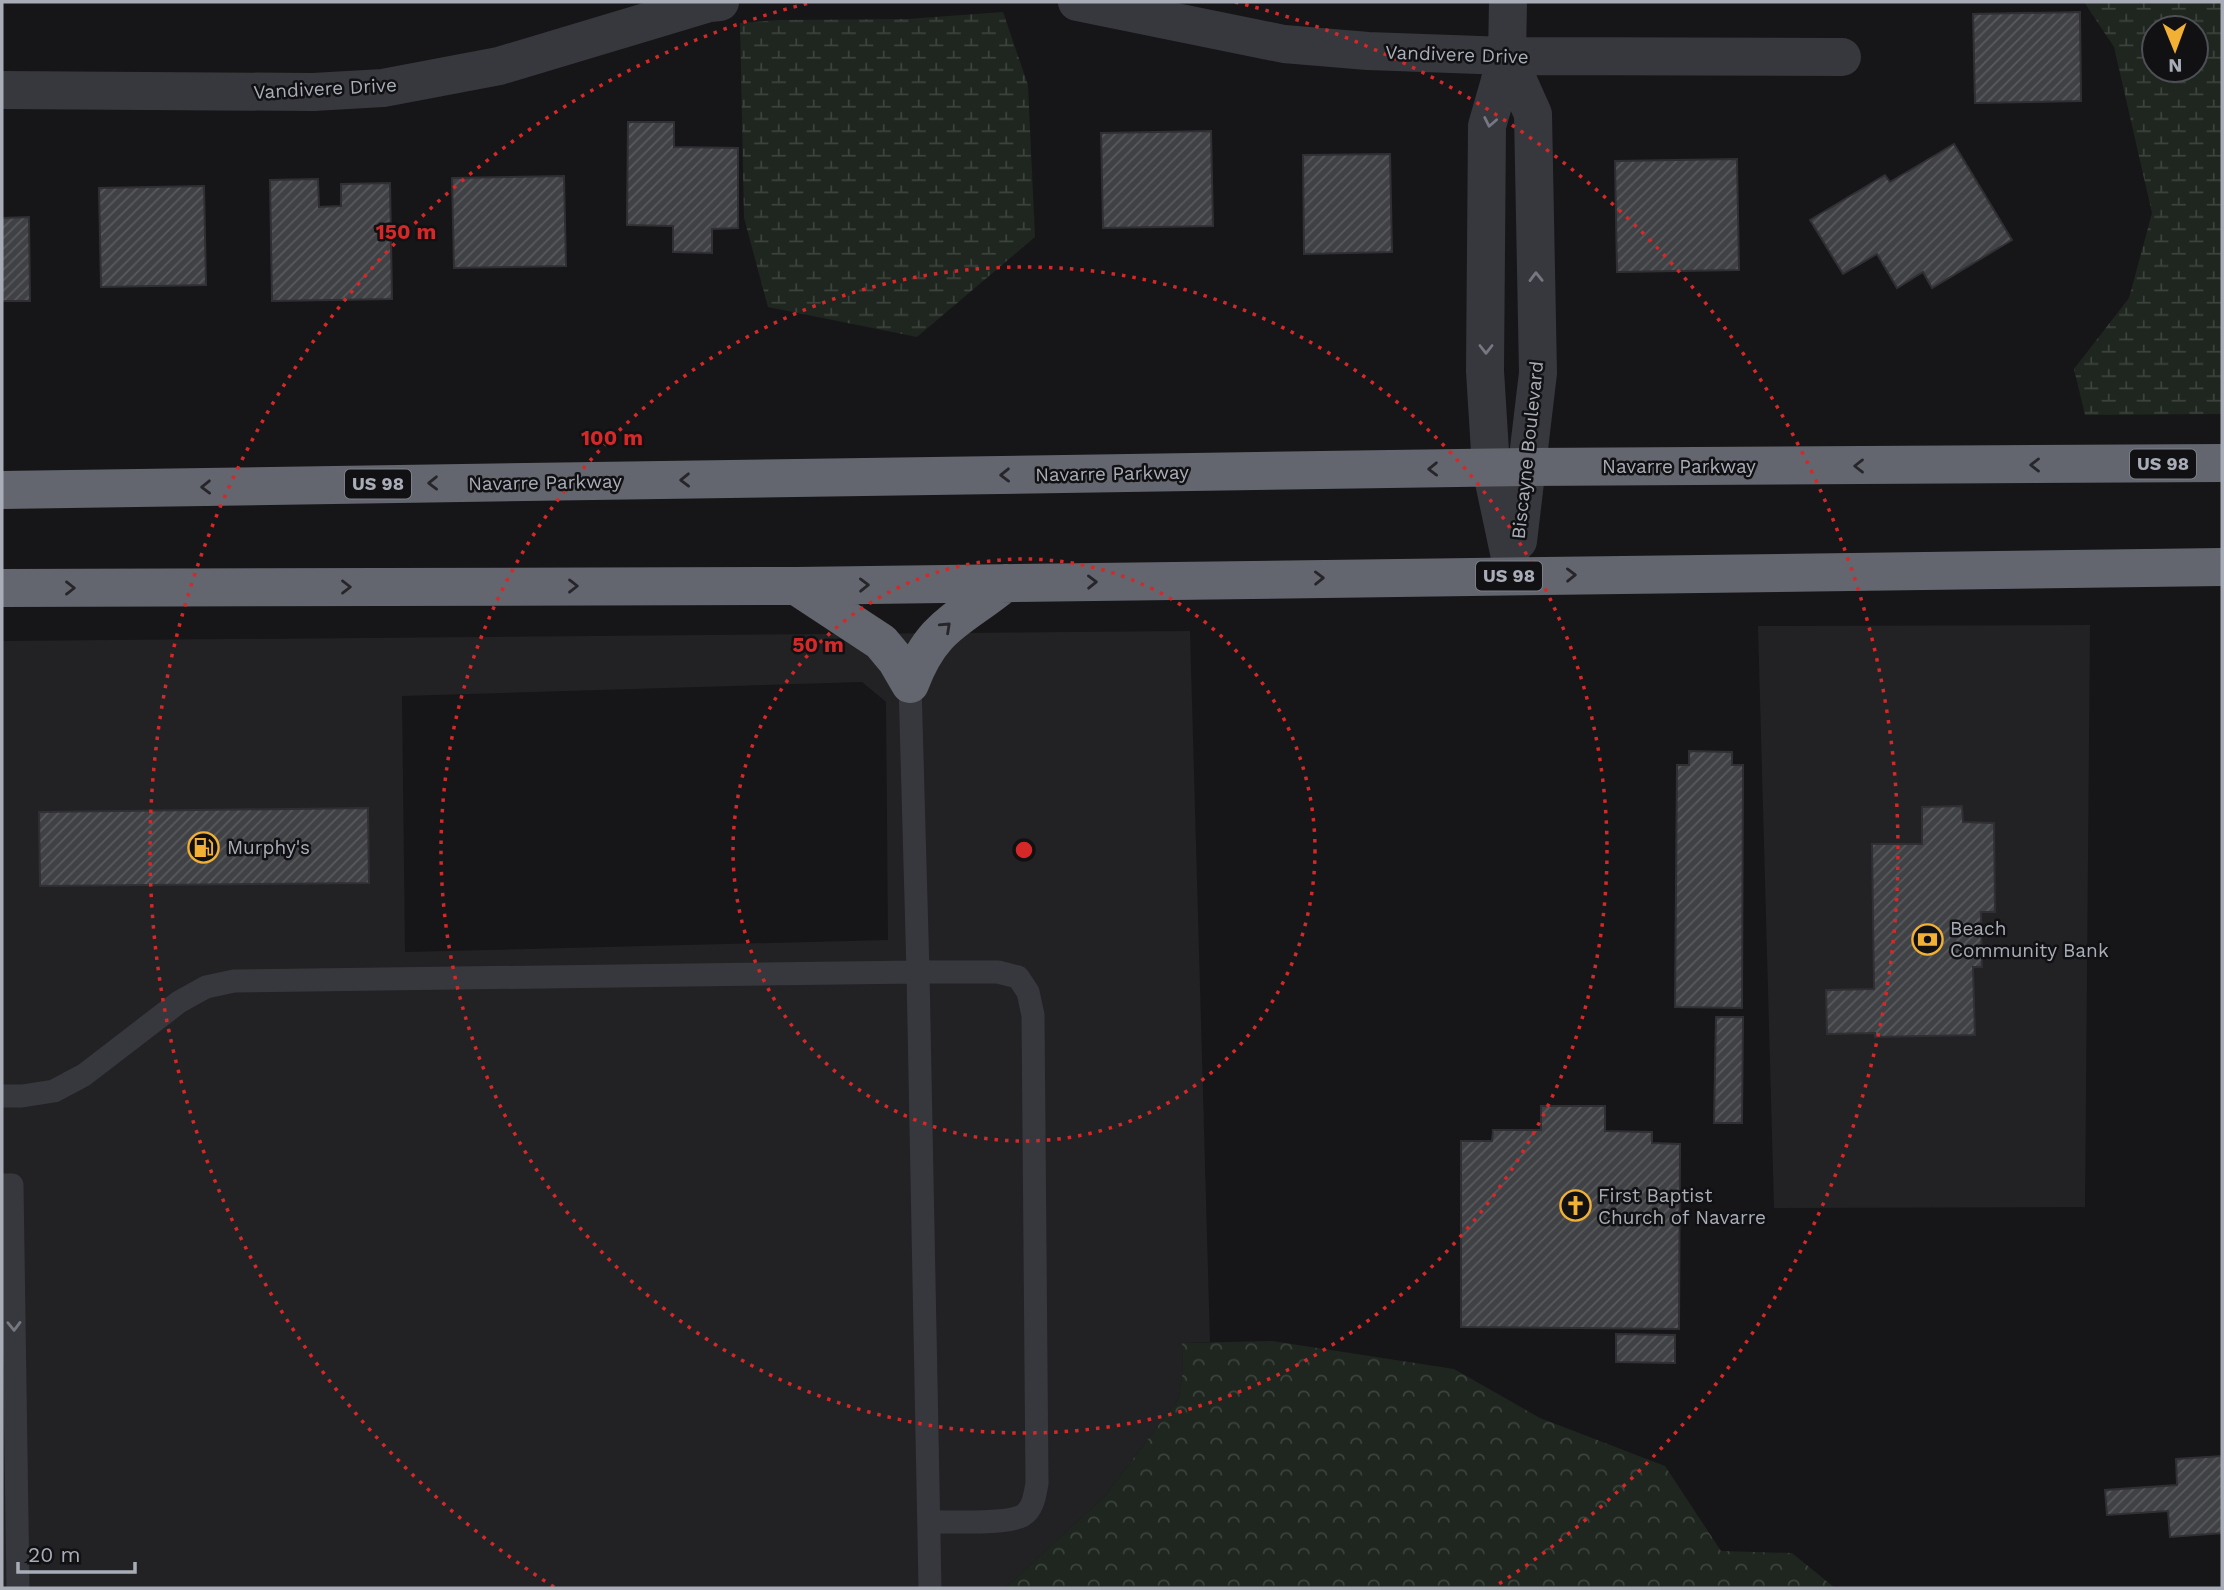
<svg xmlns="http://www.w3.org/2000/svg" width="2224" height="1590" font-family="'Work Sans',sans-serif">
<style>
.built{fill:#222225;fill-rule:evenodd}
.forest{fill:url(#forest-crowns)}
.wetland{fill:url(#wetland-marsh);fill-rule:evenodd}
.building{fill:url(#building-hatch);stroke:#303034;stroke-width:2}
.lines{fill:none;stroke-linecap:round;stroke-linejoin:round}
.lane{stroke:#37383d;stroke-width:23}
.street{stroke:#37383d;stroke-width:38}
.highway{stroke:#63666e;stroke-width:38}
.oneway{stroke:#757881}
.oneway2{stroke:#26262a}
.ring{fill:none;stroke:#d62828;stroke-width:3.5;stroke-dasharray:3.5 7}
.labels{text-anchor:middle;stroke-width:5;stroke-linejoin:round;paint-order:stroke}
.shield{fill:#111113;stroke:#7b7e86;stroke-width:2}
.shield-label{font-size:18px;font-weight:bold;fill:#a8adb8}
.street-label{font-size:19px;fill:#a8adb8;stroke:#111113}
.poi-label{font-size:19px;fill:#a8adb8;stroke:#111113;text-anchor:start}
.centre{fill:#d62828;stroke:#111113;stroke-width:3.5}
.ring-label{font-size:21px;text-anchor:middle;font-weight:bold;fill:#d62828;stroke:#111113;stroke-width:5;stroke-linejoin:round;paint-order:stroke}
</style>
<defs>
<pattern id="forest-crowns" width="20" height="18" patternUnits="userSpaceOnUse" patternTransform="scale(1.75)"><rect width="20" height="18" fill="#1e261f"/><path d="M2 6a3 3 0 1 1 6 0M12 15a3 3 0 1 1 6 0" fill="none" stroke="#3c433d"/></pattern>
<pattern id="wetland-marsh" width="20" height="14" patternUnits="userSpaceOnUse" patternTransform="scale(1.75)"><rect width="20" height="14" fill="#1e261f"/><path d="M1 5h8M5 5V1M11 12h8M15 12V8" fill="none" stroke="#3c433d"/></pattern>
<pattern id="building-hatch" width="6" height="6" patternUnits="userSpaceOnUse" patternTransform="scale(1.75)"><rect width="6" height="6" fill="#404145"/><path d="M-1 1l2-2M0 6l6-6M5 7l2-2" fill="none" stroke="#595a5e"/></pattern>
</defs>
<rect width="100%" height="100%" fill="#161618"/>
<path class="built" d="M2090,625L2085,1207L1774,1208L1758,626Z
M1190,631L1210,1342L1182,1343L1183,1369L1179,1398L1105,1496L1005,1588H2V641ZM862,682L886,702L888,940L405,952L402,696Z"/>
<path class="forest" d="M1272,1341L1454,1369L1540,1418L1665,1466L1721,1551L1792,1553L1835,1588H1005L1105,1496L1179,1398L1183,1369L1182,1343Z"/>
<path class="wetland" d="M2084,2H2222V414L2085,415L2074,369L2129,298L2152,213L2114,47ZM2154,28H2196V70H2154Z
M1003,12L1028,85L1035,237L917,337L768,307L744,218L740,23L779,20L908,19Z"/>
<path class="building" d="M2080,12L2081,101L1975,103L1973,14Z
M628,122H674V147L738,148V228L712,229V253L673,252V226L627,225Z
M1211,131L1213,226L1103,228L1101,133Z
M1954,144L2012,240L1932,288L1923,272L1897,288L1877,254L1843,274L1810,220L1885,175L1890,182Z
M1390,154L1392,252L1304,254L1303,155Z
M1737,159L1739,270L1617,272L1615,161Z
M564,176L566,266L454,268L452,178Z
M318,179L319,207L341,206V184L390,183L392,299L272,301L270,180Z
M204,186L206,285L101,287L99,188Z
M29,217L30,301H2V218Z
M1689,751L1732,752V765H1743L1742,1008L1675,1007L1677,765H1689Z
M1962,806L1963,822L1994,823L1995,912H1981L1982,967H1973L1975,1035L1875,1037V1033L1827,1034L1826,990L1874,989L1872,844H1922V807Z
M368,808L369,883L40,886L39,812Z
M1716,1017H1743L1742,1123H1714Z
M1541,1106H1605V1131L1652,1132V1143L1680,1144L1679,1329L1461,1327V1141H1492L1493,1130H1541Z
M1616,1334L1675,1335V1363L1616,1362Z
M2222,1456V1533L2170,1537L2168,1511L2107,1515L2105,1490L2177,1485L2176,1459Z"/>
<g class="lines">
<path class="lane" d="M910,684L918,972H998L1018,977L1028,992L1033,1015L1037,1483C1035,1495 1033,1510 1022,1516C1004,1525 951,1521 929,1522
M2,1096H22L54,1091L84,1075L179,1002L206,987L234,981L918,972L930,1588
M2,1185H12L18,1588"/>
<path class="street" d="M1077,2L1284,44L1368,51L1507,56L1842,57
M1508,2L1507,56L1487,126L1485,371L1491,468L1514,576
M1507,56L1533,114L1538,373L1518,541
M2,90L313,92L383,88L499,66L709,3L720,2"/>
<path class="highway" d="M2,490L1526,467L2222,463
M796,586L881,642L896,660L910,684
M2,588L796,586L2222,567
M910,684C932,624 960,620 1005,583"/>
</g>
<defs><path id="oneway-chevron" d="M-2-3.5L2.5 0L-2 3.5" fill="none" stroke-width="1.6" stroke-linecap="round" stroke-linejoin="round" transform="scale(1.75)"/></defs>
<g class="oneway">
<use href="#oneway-chevron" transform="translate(1490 122) rotate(101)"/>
<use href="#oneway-chevron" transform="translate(1536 277) rotate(-91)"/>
<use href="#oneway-chevron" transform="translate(1486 349) rotate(90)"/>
<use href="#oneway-chevron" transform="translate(14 1326) rotate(89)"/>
</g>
<g class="oneway2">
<use href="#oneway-chevron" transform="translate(2035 465) rotate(180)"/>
<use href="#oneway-chevron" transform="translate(1859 466) rotate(180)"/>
<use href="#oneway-chevron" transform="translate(1433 469) rotate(179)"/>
<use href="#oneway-chevron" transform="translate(1005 475) rotate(179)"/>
<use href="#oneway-chevron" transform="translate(685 480) rotate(179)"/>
<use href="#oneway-chevron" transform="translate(433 483) rotate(179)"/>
<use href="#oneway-chevron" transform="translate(206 487) rotate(179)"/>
<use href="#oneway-chevron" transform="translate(1571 575) rotate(-1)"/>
<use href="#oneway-chevron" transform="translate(1319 578) rotate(-1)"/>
<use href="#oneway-chevron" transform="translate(1092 582) rotate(-1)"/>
<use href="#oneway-chevron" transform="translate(864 585) rotate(-1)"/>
<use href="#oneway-chevron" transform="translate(573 586)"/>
<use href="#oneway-chevron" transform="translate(346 587)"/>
<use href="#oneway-chevron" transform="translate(70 588)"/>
<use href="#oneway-chevron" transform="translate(946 627) rotate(-43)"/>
</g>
<g class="ring">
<circle cx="1024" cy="850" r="291"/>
<circle cx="1024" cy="850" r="583"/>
<path d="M554 1587A874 874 0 0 1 813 2M1235 2A874 874 0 0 1 1494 1587"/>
</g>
<defs>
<symbol id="fuel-ring" viewBox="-11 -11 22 22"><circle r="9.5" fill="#111113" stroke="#f2b134" stroke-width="1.5"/><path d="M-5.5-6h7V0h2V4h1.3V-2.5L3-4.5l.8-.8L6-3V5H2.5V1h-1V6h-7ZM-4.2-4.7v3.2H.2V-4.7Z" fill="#f2b134"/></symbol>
<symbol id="bank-ring" viewBox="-11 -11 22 22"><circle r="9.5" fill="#111113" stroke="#f2b134" stroke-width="1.5"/><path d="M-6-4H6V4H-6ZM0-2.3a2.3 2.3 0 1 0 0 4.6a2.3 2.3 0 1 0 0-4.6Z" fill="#f2b134"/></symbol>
<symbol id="church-ring" viewBox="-11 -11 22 22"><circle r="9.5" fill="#111113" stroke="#f2b134" stroke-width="1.5"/><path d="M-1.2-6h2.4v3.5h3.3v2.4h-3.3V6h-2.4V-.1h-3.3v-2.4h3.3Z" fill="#f2b134"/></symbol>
</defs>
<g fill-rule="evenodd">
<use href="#fuel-ring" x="186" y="830" width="35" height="35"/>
<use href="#bank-ring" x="1910" y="922" width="35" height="35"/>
<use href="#church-ring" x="1558" y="1188" width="35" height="35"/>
</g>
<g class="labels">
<g class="shield">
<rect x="2130" y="449.5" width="66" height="29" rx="5"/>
<rect x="345" y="469.5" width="66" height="29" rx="5"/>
<rect x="1476" y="561.5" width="66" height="29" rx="5"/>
</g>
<g class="shield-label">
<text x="2163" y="470">US 98</text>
<text x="378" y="490">US 98</text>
<text x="1509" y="582">US 98</text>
</g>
<g class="street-label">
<text transform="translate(1457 54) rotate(2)" y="7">Vandivere Drive</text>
<text transform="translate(325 88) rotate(-3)" y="7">Vandivere Drive</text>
<text transform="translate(1527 450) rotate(-84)" y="7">Biscayne Boulevard</text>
<text x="1679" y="473">Navarre Parkway</text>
<text transform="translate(1112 473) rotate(-1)" y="7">Navarre Parkway</text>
<text transform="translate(545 482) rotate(-1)" y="7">Navarre Parkway</text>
</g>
<g class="poi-label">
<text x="227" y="854">Murphy's</text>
<text x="1950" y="935">Beach<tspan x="1950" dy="22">Community Bank</tspan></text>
<text x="1598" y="1202">First Baptist<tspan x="1598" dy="22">Church of Navarre</tspan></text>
</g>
</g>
<circle cx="1024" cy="850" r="10" class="centre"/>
<g class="ring-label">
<text x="406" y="239">150 m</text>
<text x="612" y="445">100 m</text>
<text x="818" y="652">50 m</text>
</g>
<rect width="2224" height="1590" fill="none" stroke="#a8adb8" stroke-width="7"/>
<g transform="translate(2175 49) rotate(179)"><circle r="33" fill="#111113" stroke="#4d4f55" stroke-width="2"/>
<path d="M0-5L12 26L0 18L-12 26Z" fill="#f2b134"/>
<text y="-10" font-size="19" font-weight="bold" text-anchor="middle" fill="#a8adb8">N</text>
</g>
<path d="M18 1562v10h117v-10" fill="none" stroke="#a8adb8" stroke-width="3.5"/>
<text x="28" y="1562" font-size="21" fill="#a8adb8" stroke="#111113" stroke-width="5" paint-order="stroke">20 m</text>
</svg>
